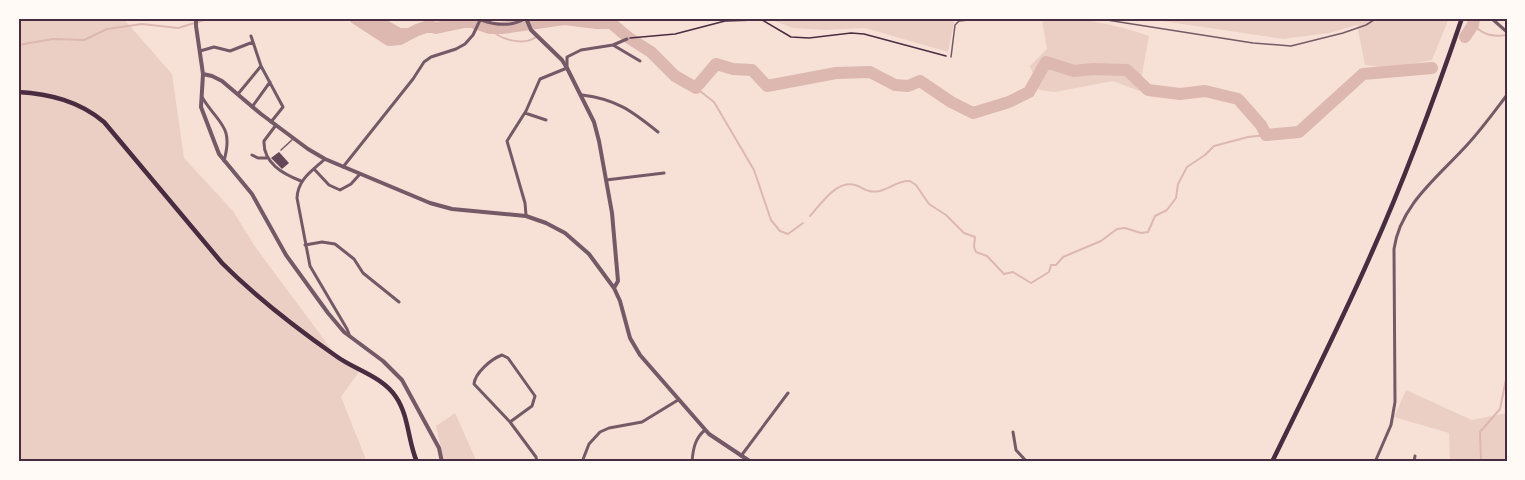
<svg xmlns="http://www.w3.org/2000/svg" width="1525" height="480" font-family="'PT Sans',sans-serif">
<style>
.green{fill:#ebcfc5}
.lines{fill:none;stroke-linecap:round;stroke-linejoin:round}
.stream{stroke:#dcb8b0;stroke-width:2}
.river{stroke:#dcb8b0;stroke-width:12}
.building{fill:#644757}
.path{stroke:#4a2c40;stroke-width:1.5}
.service{stroke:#755966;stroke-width:1.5}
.minor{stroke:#755966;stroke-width:3}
.tertiary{stroke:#755966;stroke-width:4}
.secondary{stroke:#4a2c40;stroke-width:4.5}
.neatline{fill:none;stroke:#4a2c40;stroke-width:2}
</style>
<rect width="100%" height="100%" fill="#f7e1d7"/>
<path class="green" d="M18,18H123L172,74L184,158L233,211L256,248L337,357L359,372L341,397L367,462H18Z
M773,18H955L948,52L865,28L825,30L793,28L772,20Z
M1053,18C1086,18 1117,25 1149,36L1139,91L1113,81L1055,92L1039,90L1030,66L1047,49L1042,20Z
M1142,18H1449L1432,60L1390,68L1365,65L1357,25L1329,33L1283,39Z
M1406,390L1472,420L1507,413V462H1450L1449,433L1394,417Z
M455,413L477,462H444L436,426Z"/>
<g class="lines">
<path class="stream" d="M1473,25C1484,35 1492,37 1507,35
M490,28C499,40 524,46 536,37
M18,45L53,39L84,40L107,29L142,24L178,28L211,18
M696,88L714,102L754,170L771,220L780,231L788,234L803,223
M810,216C821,204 838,177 858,186C866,190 870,193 880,191C891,188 899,180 910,181L916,185L929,204L946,215L964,233L975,237L974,247L976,252L987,256L1004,274L1013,272L1031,283L1049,272L1051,265H1056L1063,257L1101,241L1117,229L1125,228L1141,233L1148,232L1155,216L1167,210L1176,198L1178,184L1187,167L1205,155L1214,146L1248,137L1266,135
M1481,462L1480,432L1500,409L1507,374"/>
<path class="river" d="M355,18L389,40L400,39L417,30L429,26L436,28L469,21L490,28H502L564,19L597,23H611L629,38L651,52L675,76L696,88L697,86
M371,18L399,34H407
M1465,37L1473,25L1474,18
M699,84L716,64L733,69L752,70L767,86L836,73L870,72L895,85L908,86L920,81L951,102L973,113L1009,102L1029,92L1046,62L1074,71L1093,69L1127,70L1148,90L1180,94L1205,91L1238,99L1261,125L1266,135L1299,132L1363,74L1432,68"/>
</g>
<path class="building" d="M279,152L289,163L282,169L271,158Z"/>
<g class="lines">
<path class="path" d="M630,38L675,34L725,21L757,20H762L791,37L809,38L851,33L864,34L946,56"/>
<path class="service" d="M1094,18L1253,43L1291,46L1343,33L1366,25L1377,18
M951,57L955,25L959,21L989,18
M281,150L293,139"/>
<path class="minor" d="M1491,18L1507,32
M481,20C495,25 512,27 526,18
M251,36L261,66L283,107L271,122
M613,45L627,39
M200,51L214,47L230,51L253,42
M238,94L261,66
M582,95C616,99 632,111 658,132
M202,97C218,124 234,125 224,161
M252,107L270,82
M525,113L546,120
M276,125L264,141C263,163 283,174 301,181
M252,155L258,158H267
M325,159C312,171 298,179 297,198L310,266L347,329L349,334
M343,167L413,79L424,62L431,57L456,49L465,44L473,35L481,18
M314,169L329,185L340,190L351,184L360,174
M606,180L664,173
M526,215L525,203L507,141L526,111L540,79L567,68V57L581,50L613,45L640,61
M305,245L322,242L335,244L354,259L363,273L399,302
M510,422L532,406L535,396L508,358L502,355C491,359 475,373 474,384L510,422L536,457L537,462
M1013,432L1016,450L1027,462
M741,456L788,393
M582,462L589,444L600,432L609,428L642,422L678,400
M692,462C693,449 695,438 705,430
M1375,462L1391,425L1395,402L1394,249C1400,205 1438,177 1467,145C1481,130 1494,112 1507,95
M1414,462L1415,456"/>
<path class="tertiary" d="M196,18V26L203,74L201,107L219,154L252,194L286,255L328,313L344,332L383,361L402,380L439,448L442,462
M526,18L531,30L562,60L567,68L594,122L599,141L612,213L618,281L614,288
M203,74L212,76L222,81L261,114L308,149L325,159L430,203L452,209L526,216L546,223L565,233L589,254L614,288L620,301L630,338L640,355L709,434L751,462"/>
<path class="secondary" d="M18,92C50,94 79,101 104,122L222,263C256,297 296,328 336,356C355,370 382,376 396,397C409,416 408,442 417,462
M1272,462C1306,392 1341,323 1372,252C1406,176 1435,97 1462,18"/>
</g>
<rect width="1525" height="480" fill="none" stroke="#fffaf5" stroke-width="39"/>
<rect x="20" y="20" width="1486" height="440" class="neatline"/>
</svg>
